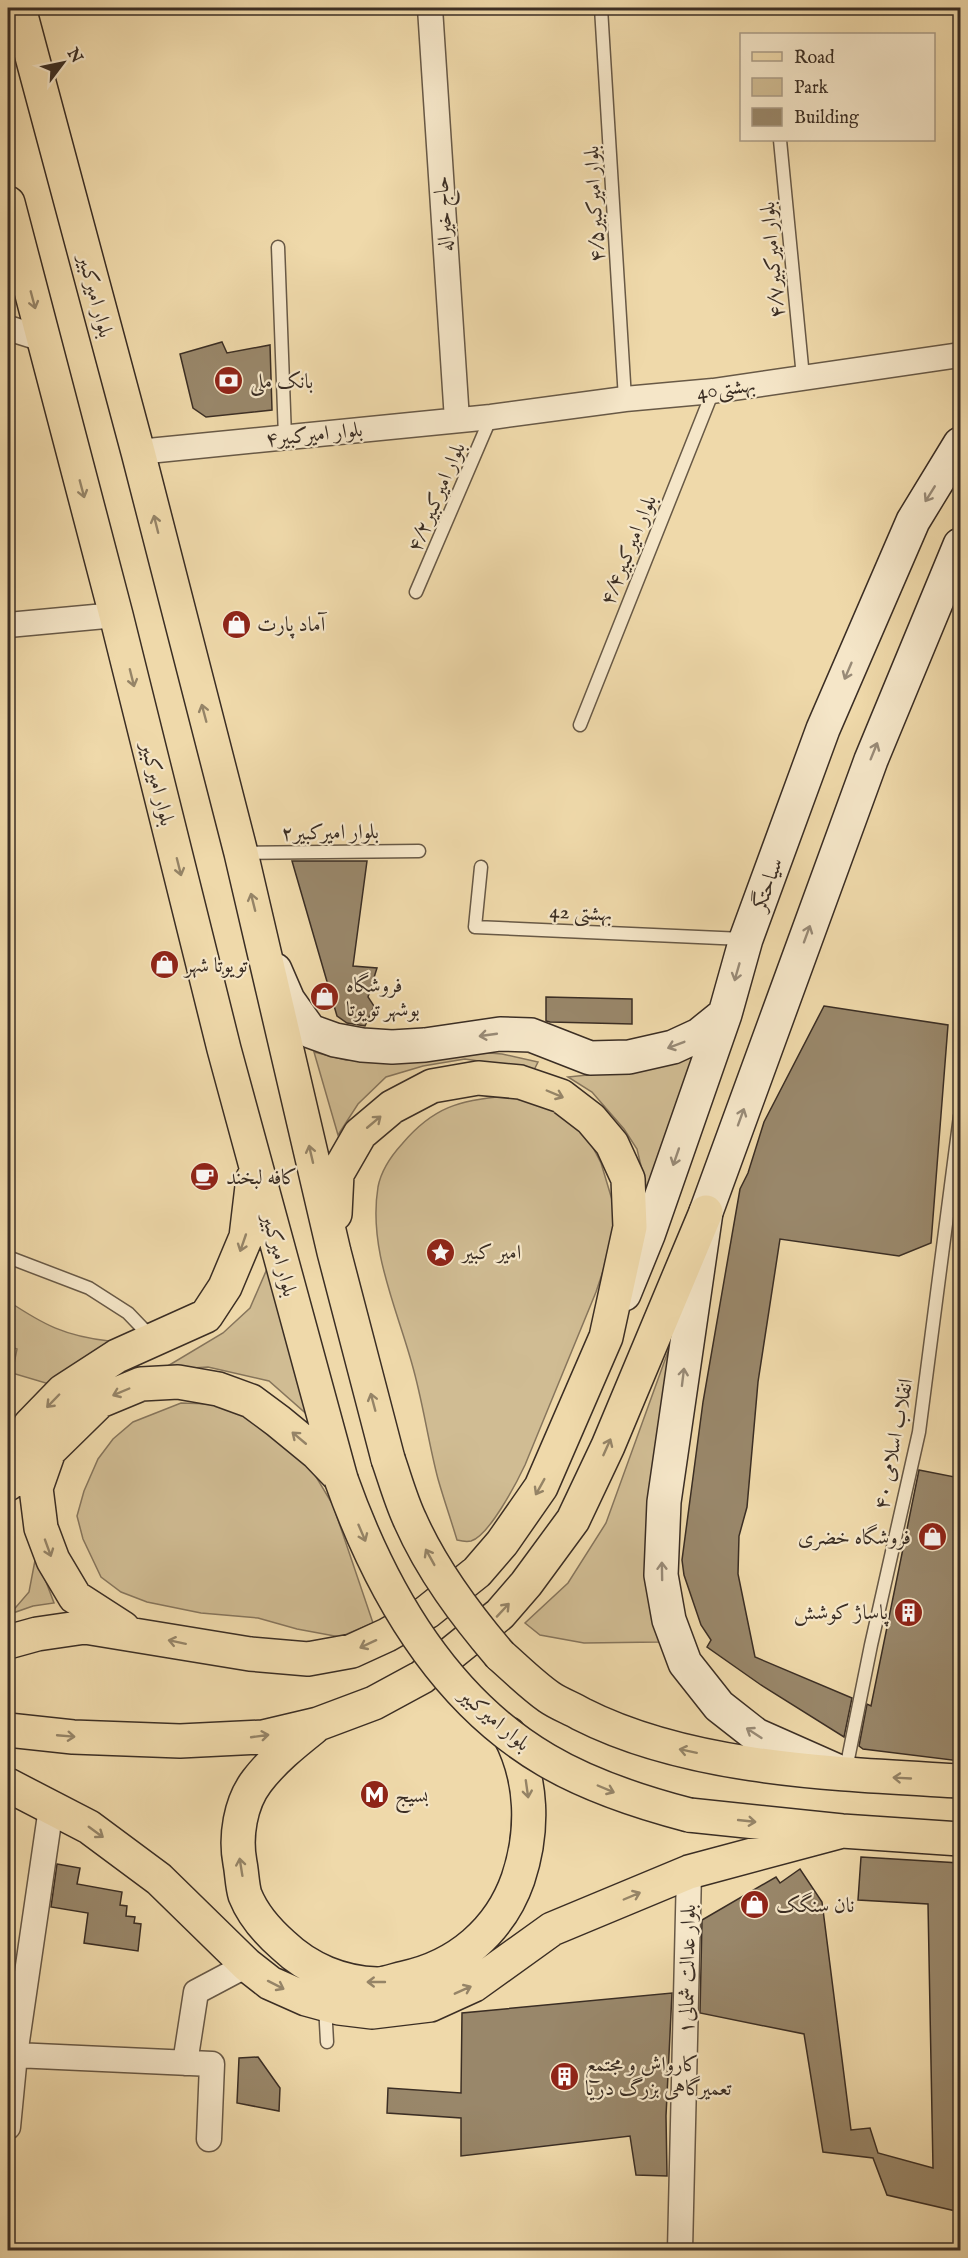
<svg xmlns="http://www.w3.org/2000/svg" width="968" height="2258" font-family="'IM FELL English',Amiri,serif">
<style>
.green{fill:#d0bc93;stroke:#86755c;stroke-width:1.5}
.building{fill:#99876a;stroke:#3b2e24;stroke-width:1.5}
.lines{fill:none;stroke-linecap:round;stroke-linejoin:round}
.lane-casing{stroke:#685946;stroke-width:15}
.street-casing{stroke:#685946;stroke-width:27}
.secondary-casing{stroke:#3b2e24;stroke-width:36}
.primary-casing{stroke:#3b2e24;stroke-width:36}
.lane{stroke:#f5e6c8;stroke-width:12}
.street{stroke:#f5e6c8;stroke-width:24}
.secondary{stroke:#f5e6c8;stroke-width:33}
.primary{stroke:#efd9aa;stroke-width:33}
.primary-bridge-casing{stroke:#3b2e24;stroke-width:36;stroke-linecap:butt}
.primary-bridge{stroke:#efd9aa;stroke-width:33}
.oneway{stroke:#958467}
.oneway2{stroke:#988a76}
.labels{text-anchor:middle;stroke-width:4.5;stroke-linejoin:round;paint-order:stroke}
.street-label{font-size:21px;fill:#3b2e24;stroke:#f5e6c8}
.poi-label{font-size:21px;fill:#3b2e24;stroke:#f5e6c8;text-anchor:start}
</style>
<rect width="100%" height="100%" fill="#efd9aa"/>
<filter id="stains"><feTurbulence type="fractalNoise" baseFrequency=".00333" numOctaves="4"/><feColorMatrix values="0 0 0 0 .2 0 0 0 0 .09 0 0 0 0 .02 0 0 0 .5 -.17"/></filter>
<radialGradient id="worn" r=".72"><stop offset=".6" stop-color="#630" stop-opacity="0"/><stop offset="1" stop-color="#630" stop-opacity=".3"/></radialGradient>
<path class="green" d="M465,1051L502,1054L538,1062L533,1072L499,1064L465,1059L423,1066L386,1077L358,1104L338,1135L314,1052L346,1060H381Z
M693,1056L648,1195L637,1149L624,1129L592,1092L568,1077L626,1071Z
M506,1096L528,1101L564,1113L588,1138L601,1163L613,1203L615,1235L596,1292L525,1465C517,1482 489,1536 471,1541C467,1542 461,1541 457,1540C451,1520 444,1500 438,1479C428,1441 423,1402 412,1364C396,1306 368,1248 378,1187C381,1171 392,1155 402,1144C433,1107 460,1100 506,1096Z
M270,1262L310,1417L269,1381L208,1367L161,1370L223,1333L250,1308Z
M8,1301C44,1325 65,1336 109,1341L49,1384L12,1373L17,1349L8,1346Z
M674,1335L648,1571L659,1642L584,1643L540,1635L525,1623L568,1583L606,1523Z
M181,1403L213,1404L241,1413L306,1460L333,1505L373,1623L340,1637L297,1629L258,1618L201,1613L147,1602L121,1592L101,1577L83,1539L77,1516L84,1491L98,1459L113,1439L133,1422Z
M36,1555L54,1603L33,1606L10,1614L29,1592Z"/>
<path class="building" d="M222,342L227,353L270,345L272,410L206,417L193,408L180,354Z
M292,861H367L353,966L377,968L368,997L374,1006L365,1026L347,1023L337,1016Z
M546,997L632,999V1024L550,1022L546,1021Z
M824,1006L948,1025L931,1243L899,1256L780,1239L758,1382L747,1507L739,1536L738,1574L755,1657L852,1698L844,1737L761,1685L707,1647L711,1640L701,1625L684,1575L682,1560L703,1402L740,1189L748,1173L764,1122Z
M919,1470L960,1478V1761L863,1749L859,1746L867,1704L871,1706Z
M861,1857L960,1863V1920H958L960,2212L887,2195L873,2158L823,2152L804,2034L700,2013L702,1920L776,1877L780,1883L800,1869L822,1902L851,2130L870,2128L878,2153L933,2168L928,1904L858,1900Z
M57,1864L80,1868L77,1884L122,1892L120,1905L127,1906L126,1916L135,1917L134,1923L141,1924L138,1951L84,1943L88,1913L51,1907Z
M672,1993L666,2116L667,2176L636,2175L630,2136L461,2156V2118L387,2113L388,2088L461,2093L462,2013Z
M258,2057L280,2088L279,2111L237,2103L239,2058Z"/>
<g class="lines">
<defs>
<path id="lane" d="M601,8L625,399
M780,140L803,377
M278,247L285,437
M416,592L491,417
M580,725L713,391
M242,853L419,851
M481,867L475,927L743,939
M8,1257L89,1288L128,1313L151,1337
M845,1774L871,1645L919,1432L960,1116
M325,2005L327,2042"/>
<path id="street" d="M430,8L457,420
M8,328L43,339
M138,452L491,417L625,399L713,391L960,355
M8,625L116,615
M15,2055L212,2064L209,2139
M185,2063L196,1992L247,1965
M8,2127L15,2055L51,1808
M680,2250L689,1872"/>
<path id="secondary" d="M275,970L288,1000L310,1031L335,1040L362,1045L392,1047L425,1045L500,1034L531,1035L590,1058L629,1057L673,1047L699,1035L725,1014
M624,1294L648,1235L725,1014L746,939L823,729L913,521L960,444
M835,1770L756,1735L719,1706L685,1663L669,1620L661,1575L664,1502L706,1212L871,760L960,545"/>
<path id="primary" d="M19,8L138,452L241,853L334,1252L388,1459
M8,203L116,615L224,1049L341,1479
M8,1484L10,1469L30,1425L63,1391L117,1356L206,1316L225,1287L246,1237L253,1178
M123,1628L75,1597L53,1560L41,1528L36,1488L49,1451L100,1401L141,1384L178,1382L218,1389L251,1401L278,1421L317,1453L340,1477
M8,1642L37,1634L85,1627L250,1654L308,1659L352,1651L387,1635L427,1612L477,1572L502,1543L541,1487L606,1337L630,1227L628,1179L612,1144L591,1119L561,1096L520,1082L478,1078L432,1086L392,1107L360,1134L337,1174L335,1214
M500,1655C516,1669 532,1685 549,1697C559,1704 571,1708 581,1714C691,1770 839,1774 960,1781
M313,1728C293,1744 273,1760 257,1781C240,1803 235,1837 240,1863C242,1873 242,1885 245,1895C253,1915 267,1931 283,1945C308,1969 342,1983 377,1984C386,1984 395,1980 404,1978C457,1967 500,1931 518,1879C534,1831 533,1779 509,1734
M8,1730L73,1737L180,1741L263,1737L318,1724L374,1703L422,1677L500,1614L526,1584L573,1520L608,1446L706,1212
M8,1785L89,1827L159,1879L247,1965L270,1983L306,1999L339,2008L372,2012L430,2005L474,1985L552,1929L689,1872L842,1831
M689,1815L842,1831L960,1839"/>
</defs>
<use href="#lane" class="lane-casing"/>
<use href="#street" class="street-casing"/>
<use href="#secondary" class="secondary-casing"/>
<use href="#primary" class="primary-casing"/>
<use href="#lane" class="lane"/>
<use href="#street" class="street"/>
<use href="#secondary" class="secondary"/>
<use href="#primary" class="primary"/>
<defs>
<path id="primary-bridge" d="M388,1459C395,1479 401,1501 410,1520C432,1570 465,1614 500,1655
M341,1479C380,1589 442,1699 546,1760C590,1786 639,1802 689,1815"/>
</defs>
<use href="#primary-bridge" class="primary-bridge-casing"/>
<use href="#primary-bridge" class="primary-bridge"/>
</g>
<defs><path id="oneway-shaft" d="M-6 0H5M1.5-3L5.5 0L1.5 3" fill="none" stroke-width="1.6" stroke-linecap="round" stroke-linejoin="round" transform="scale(1.5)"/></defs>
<g class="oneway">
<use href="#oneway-shaft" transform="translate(33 300) rotate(75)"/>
<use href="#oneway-shaft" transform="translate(82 489) rotate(75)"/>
<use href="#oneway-shaft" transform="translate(156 524) rotate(-104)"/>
<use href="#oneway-shaft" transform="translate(132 678) rotate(76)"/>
<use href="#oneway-shaft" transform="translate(204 713) rotate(-105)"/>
<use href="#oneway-shaft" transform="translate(179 867) rotate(76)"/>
<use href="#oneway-shaft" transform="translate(253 902) rotate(-104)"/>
<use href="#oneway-shaft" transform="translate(555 1094) rotate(23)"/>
<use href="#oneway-shaft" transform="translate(374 1122) rotate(-40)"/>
<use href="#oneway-shaft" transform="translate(311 1154) rotate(-103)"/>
<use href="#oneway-shaft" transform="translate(243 1243) rotate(109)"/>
<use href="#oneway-shaft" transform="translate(121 1392) rotate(157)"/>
<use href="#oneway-shaft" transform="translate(53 1401) rotate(134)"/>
<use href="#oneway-shaft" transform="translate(373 1402) rotate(-105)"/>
<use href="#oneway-shaft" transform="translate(299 1438) rotate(-140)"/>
<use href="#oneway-shaft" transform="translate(607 1447) rotate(-66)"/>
<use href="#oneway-shaft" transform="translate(540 1487) rotate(119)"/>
<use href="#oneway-shaft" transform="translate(362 1533) rotate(67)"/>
<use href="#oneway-shaft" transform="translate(48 1548) rotate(70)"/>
<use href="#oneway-shaft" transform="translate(430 1557) rotate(-119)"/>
<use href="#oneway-shaft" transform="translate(503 1610) rotate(-47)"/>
<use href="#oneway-shaft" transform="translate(177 1642) rotate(-168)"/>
<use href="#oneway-shaft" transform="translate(368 1644) rotate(155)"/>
<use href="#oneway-shaft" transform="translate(66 1736) rotate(5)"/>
<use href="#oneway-shaft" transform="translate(260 1736) rotate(-8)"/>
<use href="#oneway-shaft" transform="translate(688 1751) rotate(-168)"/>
<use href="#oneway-shaft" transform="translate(902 1778) rotate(-177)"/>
<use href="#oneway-shaft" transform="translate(527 1789) rotate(82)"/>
<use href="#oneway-shaft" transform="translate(606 1789) rotate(23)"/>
<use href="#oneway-shaft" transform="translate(747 1821) rotate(6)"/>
<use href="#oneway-shaft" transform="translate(96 1832) rotate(36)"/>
<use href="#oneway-shaft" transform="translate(241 1867) rotate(-99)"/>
<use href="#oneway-shaft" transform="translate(632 1896) rotate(-23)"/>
<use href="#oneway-shaft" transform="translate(376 1982) rotate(-180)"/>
<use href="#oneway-shaft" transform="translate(276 1985) rotate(27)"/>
<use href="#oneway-shaft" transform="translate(463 1990) rotate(-24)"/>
</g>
<g class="oneway2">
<use href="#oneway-shaft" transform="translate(930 494) rotate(122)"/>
<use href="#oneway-shaft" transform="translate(848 671) rotate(113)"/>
<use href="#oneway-shaft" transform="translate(874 751) rotate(-68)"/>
<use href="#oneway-shaft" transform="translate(807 934) rotate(-70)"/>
<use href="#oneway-shaft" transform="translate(737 972) rotate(106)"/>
<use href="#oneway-shaft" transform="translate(488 1035) rotate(172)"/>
<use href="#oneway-shaft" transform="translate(676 1045) rotate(159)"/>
<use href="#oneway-shaft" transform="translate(741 1117) rotate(-70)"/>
<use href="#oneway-shaft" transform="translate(676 1157) rotate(109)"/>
<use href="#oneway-shaft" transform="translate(683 1377) rotate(-83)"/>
<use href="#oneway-shaft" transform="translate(662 1571) rotate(-91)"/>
<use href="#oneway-shaft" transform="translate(754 1733) rotate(-147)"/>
</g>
<defs>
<symbol id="bank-disc" viewBox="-11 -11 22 22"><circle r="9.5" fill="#8f2418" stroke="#f5e6c8"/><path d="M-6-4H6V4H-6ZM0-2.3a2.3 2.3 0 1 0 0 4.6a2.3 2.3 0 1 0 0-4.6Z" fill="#fff"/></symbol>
<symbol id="shop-disc" viewBox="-11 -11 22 22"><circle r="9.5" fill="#8f2418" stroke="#f5e6c8"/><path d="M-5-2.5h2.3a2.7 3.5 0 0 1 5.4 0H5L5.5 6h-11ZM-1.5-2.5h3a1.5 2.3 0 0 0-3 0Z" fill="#fff"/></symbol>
<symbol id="cafe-disc" viewBox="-11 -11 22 22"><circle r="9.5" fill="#8f2418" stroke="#f5e6c8"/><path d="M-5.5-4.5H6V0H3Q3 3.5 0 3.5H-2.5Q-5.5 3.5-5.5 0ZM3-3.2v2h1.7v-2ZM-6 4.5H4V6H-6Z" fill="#fff"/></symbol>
<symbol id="sight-disc" viewBox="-11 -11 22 22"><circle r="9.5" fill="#8f2418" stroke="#f5e6c8"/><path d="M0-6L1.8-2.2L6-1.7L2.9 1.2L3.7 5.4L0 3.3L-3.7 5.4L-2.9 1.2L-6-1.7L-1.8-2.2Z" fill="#fff"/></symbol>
<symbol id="building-disc" viewBox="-11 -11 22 22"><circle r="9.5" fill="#8f2418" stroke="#f5e6c8"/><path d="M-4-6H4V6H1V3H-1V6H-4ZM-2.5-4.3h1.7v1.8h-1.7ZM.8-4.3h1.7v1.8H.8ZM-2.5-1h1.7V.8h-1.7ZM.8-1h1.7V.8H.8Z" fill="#fff"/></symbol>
<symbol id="metro-disc" viewBox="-11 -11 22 22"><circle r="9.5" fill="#8f2418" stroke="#f5e6c8"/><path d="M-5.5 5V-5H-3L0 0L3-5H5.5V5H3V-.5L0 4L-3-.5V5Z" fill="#fff"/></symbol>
</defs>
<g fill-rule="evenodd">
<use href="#bank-disc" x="212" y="364" width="33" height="33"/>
<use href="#shop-disc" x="220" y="608" width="33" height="33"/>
<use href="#shop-disc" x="148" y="948" width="33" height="33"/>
<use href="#shop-disc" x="308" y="980" width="33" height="33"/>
<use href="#cafe-disc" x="188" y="1160" width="33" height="33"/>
<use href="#sight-disc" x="424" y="1236" width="33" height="33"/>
<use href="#shop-disc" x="916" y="1520" width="33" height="33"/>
<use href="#building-disc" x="892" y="1596" width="33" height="33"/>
<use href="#metro-disc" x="358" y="1778" width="33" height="33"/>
<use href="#shop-disc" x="738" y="1888" width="33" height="33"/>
<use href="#building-disc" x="548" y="2060" width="33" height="33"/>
</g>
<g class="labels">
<g class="street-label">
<text transform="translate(594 204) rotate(-93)" y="7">بلوار امیرکبیر۴/۵</text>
<text transform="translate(443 214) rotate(-94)" y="7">حاج خیراله</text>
<text transform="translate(772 260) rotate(-95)" y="7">بلوار امیرکبیر۴/۷</text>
<text transform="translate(96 296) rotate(75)" y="7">بلوار امیرکبیر</text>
<text transform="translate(726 388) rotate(-8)" y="7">40بهشتی</text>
<text transform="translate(314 434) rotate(-6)" y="7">۴بلوار امیرکبیر</text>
<text transform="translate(436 497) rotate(-67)" y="7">بلوار امیرکبیر۴/۲</text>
<text transform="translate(628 550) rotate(-68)" y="7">بلوار امیرکبیر۴/۴</text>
<text transform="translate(158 784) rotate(76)" y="7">بلوار امیرکبیر</text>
<text transform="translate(330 832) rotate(-1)" y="7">۲بلوار امیرکبیر</text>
<text transform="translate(767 884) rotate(-70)" y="7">سیاحتگر</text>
<text transform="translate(581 912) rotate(3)" y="7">42 بهشتی</text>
<text transform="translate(280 1255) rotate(75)" y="7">بلوار امیرکبیر</text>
<text transform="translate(893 1444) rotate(-79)" y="7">انقلاب اسلامی ۴۰</text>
<text transform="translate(495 1719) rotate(40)" y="7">بلوار امیرکبیر</text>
<text transform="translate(687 1969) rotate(-89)" y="7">بلوار عدالت شمالی۱</text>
</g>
<g class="poi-label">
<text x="250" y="388">بانک ملی</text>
<text x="257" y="631">آماد پارت</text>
<text x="185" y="972">تویوتا شهر</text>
<text x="346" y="992">فروشگاه<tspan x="346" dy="24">بوشهر تویوتا</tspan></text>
<text x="226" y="1184">کافه لبخند</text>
<text x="462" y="1259">امیر کبیر</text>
<text x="911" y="1544" text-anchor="end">فروشگاه خضری</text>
<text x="888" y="1619" text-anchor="end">پاساژ کوشش</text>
<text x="395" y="1802">بسیج</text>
<text x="776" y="1912">نان سنگک</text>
<text x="585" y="2071">کارواش و مجتمع<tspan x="585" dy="24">تعمیرگاهی بزرگ دریا</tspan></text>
</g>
</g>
<rect width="968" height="2258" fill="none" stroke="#efd9aa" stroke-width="30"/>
<rect x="9" y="9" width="950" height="2240" fill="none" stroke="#3b2e24" stroke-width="3"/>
<rect x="15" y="15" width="938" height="2228" fill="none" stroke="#3b2e24" stroke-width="1.5"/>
<rect x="740" y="33" width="195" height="108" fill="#f5e6c8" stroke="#ab9c86" stroke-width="1.5"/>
<rect x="752" y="52" width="30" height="9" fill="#efd9aa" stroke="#ab9c86" stroke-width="1.5"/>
<text x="794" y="63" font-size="18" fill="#3b2e24">Road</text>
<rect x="752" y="78" width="30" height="18" fill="#d0bc93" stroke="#ab9c86" stroke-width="1.5"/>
<text x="794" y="93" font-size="18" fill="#3b2e24">Park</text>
<rect x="752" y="108" width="30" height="18" fill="#99876a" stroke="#ab9c86" stroke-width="1.5"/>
<text x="794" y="123" font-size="18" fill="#3b2e24">Building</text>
<g transform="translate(63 63) rotate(58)" stroke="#f5e6c8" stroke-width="4.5" paint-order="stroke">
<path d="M0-4.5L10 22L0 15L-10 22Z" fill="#3b2e24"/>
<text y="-9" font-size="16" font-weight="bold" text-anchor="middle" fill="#3b2e24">N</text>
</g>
<rect width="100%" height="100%" filter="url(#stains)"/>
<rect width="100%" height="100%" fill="url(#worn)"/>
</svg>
